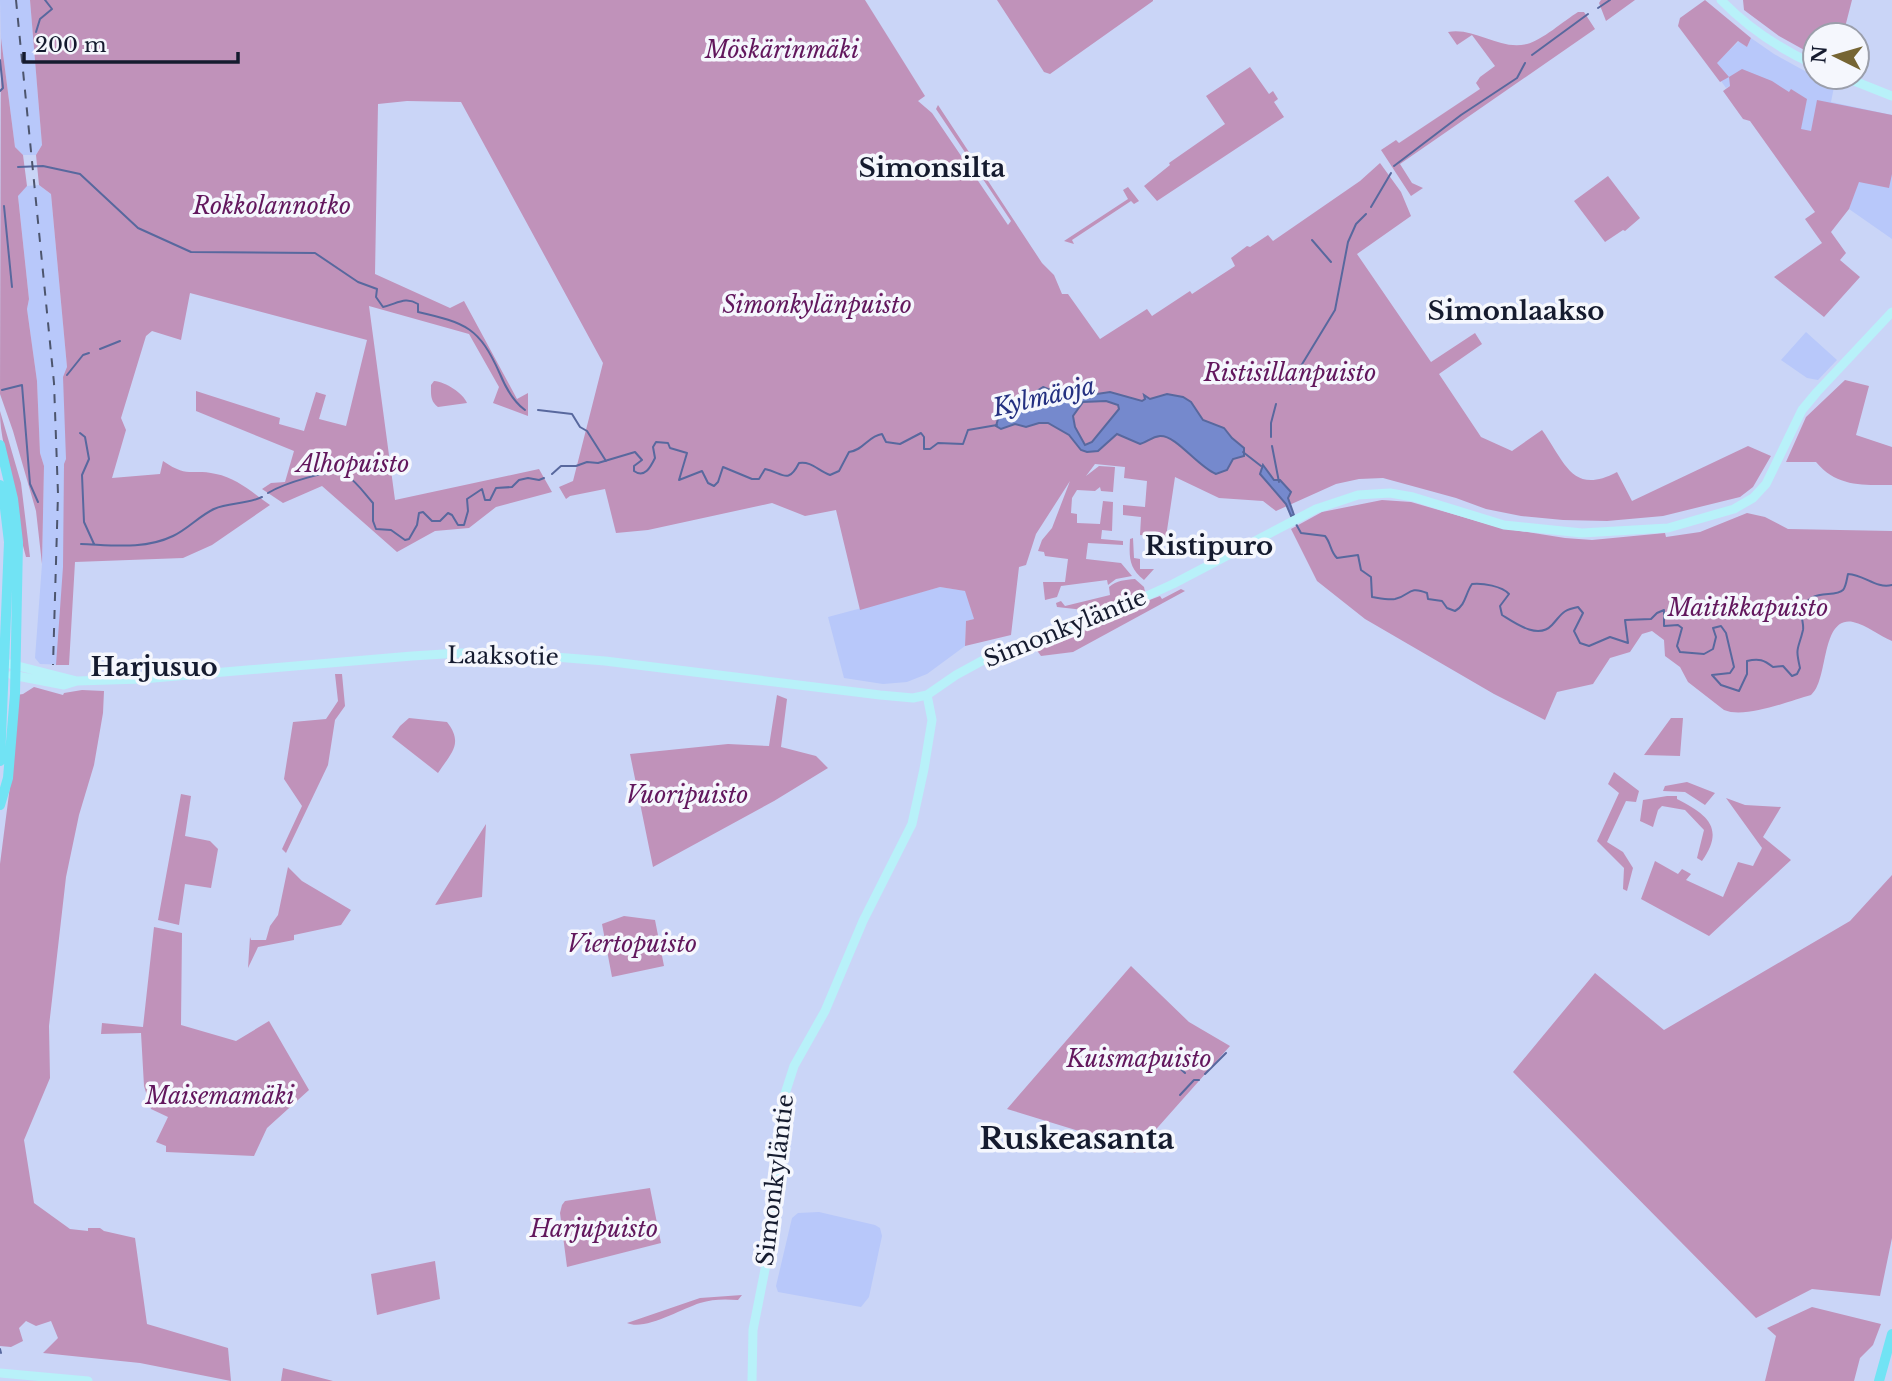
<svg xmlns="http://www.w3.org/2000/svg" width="1892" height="1381" font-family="'Libre Baskerville',serif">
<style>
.built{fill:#b8c8fa}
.green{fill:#c092ba}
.water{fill:#7589cd;stroke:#58689e;stroke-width:2;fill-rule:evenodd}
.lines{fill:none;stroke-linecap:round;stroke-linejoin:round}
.stream{stroke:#58689e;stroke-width:2}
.secondary{stroke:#b8f1f9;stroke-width:9}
.primary{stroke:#71e3f4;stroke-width:10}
.rail{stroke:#4d556d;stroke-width:2;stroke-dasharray:9 9;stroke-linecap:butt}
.labels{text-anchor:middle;stroke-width:7;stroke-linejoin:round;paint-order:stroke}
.park-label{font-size:23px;font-style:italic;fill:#62175d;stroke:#f5f7fd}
.street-label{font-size:23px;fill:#151b2f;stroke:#f5f7fd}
.water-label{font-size:24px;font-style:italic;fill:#243081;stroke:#f5f7fd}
.quarter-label{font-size:26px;font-weight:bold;fill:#151b2f;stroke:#f5f7fd}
.district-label{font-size:30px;font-weight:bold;fill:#151b2f;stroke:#f5f7fd}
</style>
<rect width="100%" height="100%" fill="#cad5f7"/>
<path class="built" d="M0,0H30L42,145L36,155H23L15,147L1,38Z
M1751,38L1774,54L1834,87L1831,102L1892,115V239L1849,209L1858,183L1767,123L1737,96L1730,86L1726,88L1721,81L1728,77L1716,63L1739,41L1747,47Z
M39,185L51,194L67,367L69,665L40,664L35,658L42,564L44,466L40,453L37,381L27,309L29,299L18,195L27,186Z
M1806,332L1837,360L1818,380L1807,378L1781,360Z
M940,587L966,591L974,619L966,621L965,646L927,674L907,682L883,684L844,678L828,617Z
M819,1212L875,1225L880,1228L882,1236L869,1297L861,1307L778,1292L776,1286L792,1218L798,1213Z"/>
<path class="green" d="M30,0H865L925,96L918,101L932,113L1008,225L1011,221L936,109L938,105L1042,263L1054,275L1062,294H1068L1100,339L1147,309L1152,316L1190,291L1192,294L1235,266L1231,258L1247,246L1250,247L1268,235L1273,241L1360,181L1380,163L1401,192L1411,216L1357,254L1431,362L1475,333L1482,344L1439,374L1481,437L1512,451L1542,430C1565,462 1572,496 1617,472L1632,501L1748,446L1771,456L1753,487L1740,497L1663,516L1607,521L1563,520L1521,516L1486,509L1456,498L1383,478L1359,479L1336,484L1276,511L1263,501L1219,498L1175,477L1166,537L1140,535L1141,517L1123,515V505L1145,507L1147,481L1124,478L1125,467L1095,464L1086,476L1099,466L1115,467L1113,492L1101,491L1100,487L1095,491L1077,490L1072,498L1071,513L1077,514V523L1100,524L1103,501L1113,502L1112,531L1102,530L1101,539L1123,541V545L1088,543L1086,559L1121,563L1132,576L1116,579L1108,585L1107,580L1061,586L1057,597L1045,600L1043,582H1065L1068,559L1045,556L1044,552L1038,551L1042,540L1052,528L1070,481L1036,534L1026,565L1019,567L1011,635L965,646L966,621L974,619L965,591L940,587L860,610L836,510L805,516L772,503L648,530L616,533L605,489L570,496L566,499L559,487L573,481L603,363L461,102L407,101L378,104L375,274L450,308L464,301L517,399L528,393V416L493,403L499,387L469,334L369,306L395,500L539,469L552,492L496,507L469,528L435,531L397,552L322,486L283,503L262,489L271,483L285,482L294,451L196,411V391L280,418L279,424L304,431L316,392L326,395L319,419L346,426L367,340L190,293L181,340L152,331L146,336L121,418L126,430L112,478L160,474L163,461C189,479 191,468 216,474C237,478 253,493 270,505L212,545L183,558L75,562L69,665H56L63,567L64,464L66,459L63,377L67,367L51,194L39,185L36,155L42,145Z
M997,0H1153V1L1050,74L1044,72Z
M1601,0H1635L1606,21L1599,3Z
M1705,0L1751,38L1747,47L1738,41L1717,63L1729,77L1742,69L1772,81L1789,92L1791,89L1807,99L1801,129L1811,131L1817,100L1892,115V174L1889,188L1859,182L1849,209L1831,232L1846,253L1840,260L1860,277L1824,317L1774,277L1822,243L1805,219L1815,212L1750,121L1743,119L1723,91L1730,86L1729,77L1720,82L1678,26L1680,18Z
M1743,0H1852L1843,35H1815V56L1779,36L1744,10Z
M1,5V38L15,147L23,155L27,186L18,196L29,299L27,309L37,381L40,453L44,466L42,564L36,511L13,431L0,394Z
M1578,12H1584L1595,29L1400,164L1412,183L1423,188L1411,196L1381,150L1396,140L1399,143L1480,89L1476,83L1480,77L1495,66L1472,35L1457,45L1448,32C1475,27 1500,51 1527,44C1541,41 1565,20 1578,12Z
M1250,67L1269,94L1273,91L1278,99L1274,102L1284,117L1157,201L1144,186L1170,165L1169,163L1225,124L1206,96Z
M1608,176L1640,218L1625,231L1623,230L1605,242L1574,201Z
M1128,187L1139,201L1134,204L1131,201L1072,240L1074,244L1064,241L1128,199L1123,190Z
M1845,380L1869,386L1856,435L1892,447V485C1862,485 1837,487 1816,462H1786L1806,417Z
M434,381C446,382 463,393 467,403L438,407C430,401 431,394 431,385Z
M0,411L21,483L30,557H26C18,530 16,503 11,476C6,452 0,435 0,411Z
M1382,500L1411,502L1501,528L1565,538L1592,540L1665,533L1666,537L1700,532L1747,513L1765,517L1788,529L1892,531V641C1879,636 1867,625 1853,622C1820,616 1829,681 1811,695C1789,701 1745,719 1724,710L1688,682L1680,667L1665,656L1664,640L1652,631L1642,634L1630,652L1610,658L1593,684L1557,692L1545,720L1494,694L1365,619L1317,581L1291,529L1322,512Z
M1133,538L1134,558L1140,559V569H1154L1144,580C1129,568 1129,558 1130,539Z
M1135,579L1144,587L1145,592L1099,612L1092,614L1084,610L1057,607L1056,603L1061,601L1065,606L1110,595L1109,587C1117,580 1125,580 1135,579Z
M1181,589L1185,591L1073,652L1041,656L1033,645L1160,596L1162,599Z
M335,674H342L345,706L335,720L328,765L286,853L282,849L302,806L284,779L293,722L326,719L338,701Z
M34,687L63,695L64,693L82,690L104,691L103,713L94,765L79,815L66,877L49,1026L50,1078L24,1140L34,1203L70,1229L88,1231V1228H100L104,1231L135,1238L147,1324L228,1348L231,1381L140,1363L43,1353L58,1338L51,1321L36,1326L26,1321L19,1328L23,1341L11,1347L0,1346V864L14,755L17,695L23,694Z
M777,695L787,699L781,747L816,756L828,768L774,801L653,867L630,754L728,744L769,746Z
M409,718L447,722C464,744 451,753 438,773L392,737L400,726Z
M1671,718H1683L1680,756L1644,755Z
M1614,772L1639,791L1636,802L1626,801L1607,842L1623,852L1633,868L1627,891L1623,889L1624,868L1597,841L1619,793L1608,784Z
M1687,782L1715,793L1705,805L1685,792L1663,791L1665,786Z
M181,794L191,796L185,836L210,841L218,849L211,888L185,884L179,925L158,920Z
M1667,796H1677V799C1708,815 1725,828 1702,861L1697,858L1704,830L1685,810L1662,806L1658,810L1653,827L1640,821L1643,800Z
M1726,798L1745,805L1781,807L1763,837L1791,860L1709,936L1641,899L1655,861L1678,874L1682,869L1691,874L1686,880L1723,897L1738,862L1753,866L1762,848Z
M486,824L482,897L435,905Z
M288,867L302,881L351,910L341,925L294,935V940L258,947L248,968L250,937L251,940H266L270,926L278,915Z
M1892,875V1238L1880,1296L1812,1289L1756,1318L1513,1072L1595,973L1664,1030L1850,921Z
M624,916L655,920L664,966L612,977L602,924Z
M154,927L182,933L181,1025L236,1041L269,1021L309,1090L267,1128L254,1156L166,1152V1146L156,1142L168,1117L151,1109L144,1086L141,1033L101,1034L102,1023L143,1027Z
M1131,966L1189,1022L1230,1046L1135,1153L1105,1139L1007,1109Z
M650,1188L661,1243L567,1267L560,1213L562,1205L565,1201Z
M435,1261L440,1299L377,1315L371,1274Z
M742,1295L738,1300C725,1299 712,1299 700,1303C681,1309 645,1331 627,1323L700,1298Z
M1812,1307L1881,1324L1873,1345L1860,1358L1854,1381H1765L1776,1336L1767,1328Z
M283,1368L333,1381H281Z"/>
<path class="water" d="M1043,387L1070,398L1110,392L1142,401L1145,399L1144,395L1150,399L1167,394L1183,397L1191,402L1203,420L1224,428L1232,438L1244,448V456L1233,459L1227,470L1216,474C1197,466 1176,435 1160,436C1151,437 1148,442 1140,444L1117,434L1098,451L1087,452L1081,450L1069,435L1048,423H1039L1026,427L1015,424L1001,429L996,426L1000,412L1021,406L1029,396ZM1106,401L1118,405L1119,409L1092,442L1085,445L1075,427L1073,416L1083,402Z
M1263,465L1274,480H1280L1291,492L1288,498L1294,515L1291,516L1286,504L1260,474Z"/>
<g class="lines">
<path class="stream" d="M1598,8L1610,0
M36,32L40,19L52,9L45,0
M1532,55L1588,14
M0,60L3,88L0,91
M1394,166L1461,115L1517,78L1525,63
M18,167L43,166L80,174L138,228L191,252L315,253L358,282L377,289L376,297L383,307C397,304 405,296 418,304V312C466,323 479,327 500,374C505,386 514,402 525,410
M4,206L12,287
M1371,207L1391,173
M1312,240L1331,262
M100,349L120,341
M67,375L83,355L89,353
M1290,384L1335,310L1348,242L1356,224L1366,214
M2,390L22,385L30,484L38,502
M538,410L572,414L580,427L587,431L606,461
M80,433L85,437L89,459L82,475L84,522L94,544
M1271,437V423L1276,404
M1272,446L1279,482
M1243,452L1261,466
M552,474L561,466H576L587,462L598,463L635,452L642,460L634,466V471C645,479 651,466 655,458L653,447L656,442L668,443L670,448L687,453L679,480L702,471L708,483L714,486L718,482L723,467L752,479H759L765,469C783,473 788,485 799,463C812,461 818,471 830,475L839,471L849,452C864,450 868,436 882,434L886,442L900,444L921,433L924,437V449H930L938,443L963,444L968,430L997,425
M268,493C281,485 334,466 346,475C356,481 365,494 373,503V521L376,529L391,530L405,540L409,539L417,525L419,513L423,512L432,521H440L448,513L452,515L458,525H464L468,511L467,499L482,489L485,500H490L496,488L512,487L519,480L528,478L539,480L544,478
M1296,524L1301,533L1325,536C1331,543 1330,551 1337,558L1358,555L1361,570L1371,577L1372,597C1379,598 1388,600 1395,599C1410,596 1408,585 1427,593L1428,599L1442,601L1447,608L1455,611C1466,605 1465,594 1472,584C1483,583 1502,586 1509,594L1500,606L1502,615C1515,623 1538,640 1552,625C1562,614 1562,610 1578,607L1583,613L1574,631L1580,643L1589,646L1610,637L1628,643L1625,620L1651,619L1657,613L1664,610V626L1678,625L1682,628L1677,646L1680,652L1704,654L1713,649L1716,637L1713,628L1721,626L1726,633L1734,667L1730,673L1712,675L1721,685L1739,691L1747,674V661C1759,658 1764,660 1773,667L1783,666L1792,676L1797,674L1800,668C1795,646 1798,651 1803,630C1804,624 1801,619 1802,613C1807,586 1834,599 1843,590C1846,587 1847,578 1848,574C1865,575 1876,589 1892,585
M81,544C111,545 144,550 173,536C188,529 199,516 214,509C229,502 245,505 262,497
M1163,1053L1185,1073
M1205,1074L1226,1053
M1180,1095L1194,1080H1199
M0,1349L1,1353"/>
<path class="secondary" d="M1721,0C1748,28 1780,49 1815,65
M1844,77L1892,96
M10,664L77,681
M12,675L64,685L77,681L142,679L412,656L460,653L530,655L605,661L880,695L913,698L927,695L956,675L1000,651L1055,634L1116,610L1173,584L1316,509L1358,495L1390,493L1413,497L1504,525L1582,533L1668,528L1734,509L1753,498L1766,484L1802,410L1817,392L1892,312
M0,1373L88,1381
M752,1381L753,1330L776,1214L777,1151L784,1097L794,1066L825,1011L863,921L912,824L924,769L932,720L927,695"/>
<path class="primary" d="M0,445L13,499L18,542L15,694L8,778L0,805
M0,485L4,500L9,542L0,761
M1879,1381L1892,1334"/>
<path class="rail" d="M16,0L54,383L58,494L53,665"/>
</g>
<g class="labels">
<g class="park-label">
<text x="782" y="58">Möskärinmäki</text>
<text x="272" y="214">Rokkolannotko</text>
<text x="817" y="313">Simonkylänpuisto</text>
<text x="1290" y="381">Ristisillanpuisto</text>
<text x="353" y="472">Alhopuisto</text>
<text x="1748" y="616">Maitikkapuisto</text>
<text x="687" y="803">Vuoripuisto</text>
<text x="632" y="952">Viertopuisto</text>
<text x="1139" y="1067">Kuismapuisto</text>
<text x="220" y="1104">Maisemamäki</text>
<text x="594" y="1237">Harjupuisto</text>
</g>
<g class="street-label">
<text transform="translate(1065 628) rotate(-22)" y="8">Simonkyläntie</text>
<text transform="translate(503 656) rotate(1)" y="8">Laaksotie</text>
<text transform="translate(775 1180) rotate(-83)" y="8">Simonkyläntie</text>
</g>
<g class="water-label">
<text transform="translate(1044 397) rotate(-13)" y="8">Kylmäoja</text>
</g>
<g class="quarter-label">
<text x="932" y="177">Simonsilta</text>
<text x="1516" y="320">Simonlaakso</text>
<text x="1209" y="555">Ristipuro</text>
<text x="154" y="676">Harjusuo</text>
</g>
<g class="district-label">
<text x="1077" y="1149">Ruskeasanta</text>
</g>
</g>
<g transform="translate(1836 56) rotate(275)"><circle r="33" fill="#f5f7fd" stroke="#9b9fab" stroke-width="2"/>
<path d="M0-5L12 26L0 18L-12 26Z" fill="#766533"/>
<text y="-10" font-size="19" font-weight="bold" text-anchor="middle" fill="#151b2f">N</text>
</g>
<path d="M24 52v10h214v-10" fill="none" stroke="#151b2f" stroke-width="3.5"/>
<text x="35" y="52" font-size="21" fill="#151b2f" stroke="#f5f7fd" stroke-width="5" paint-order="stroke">200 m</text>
</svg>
